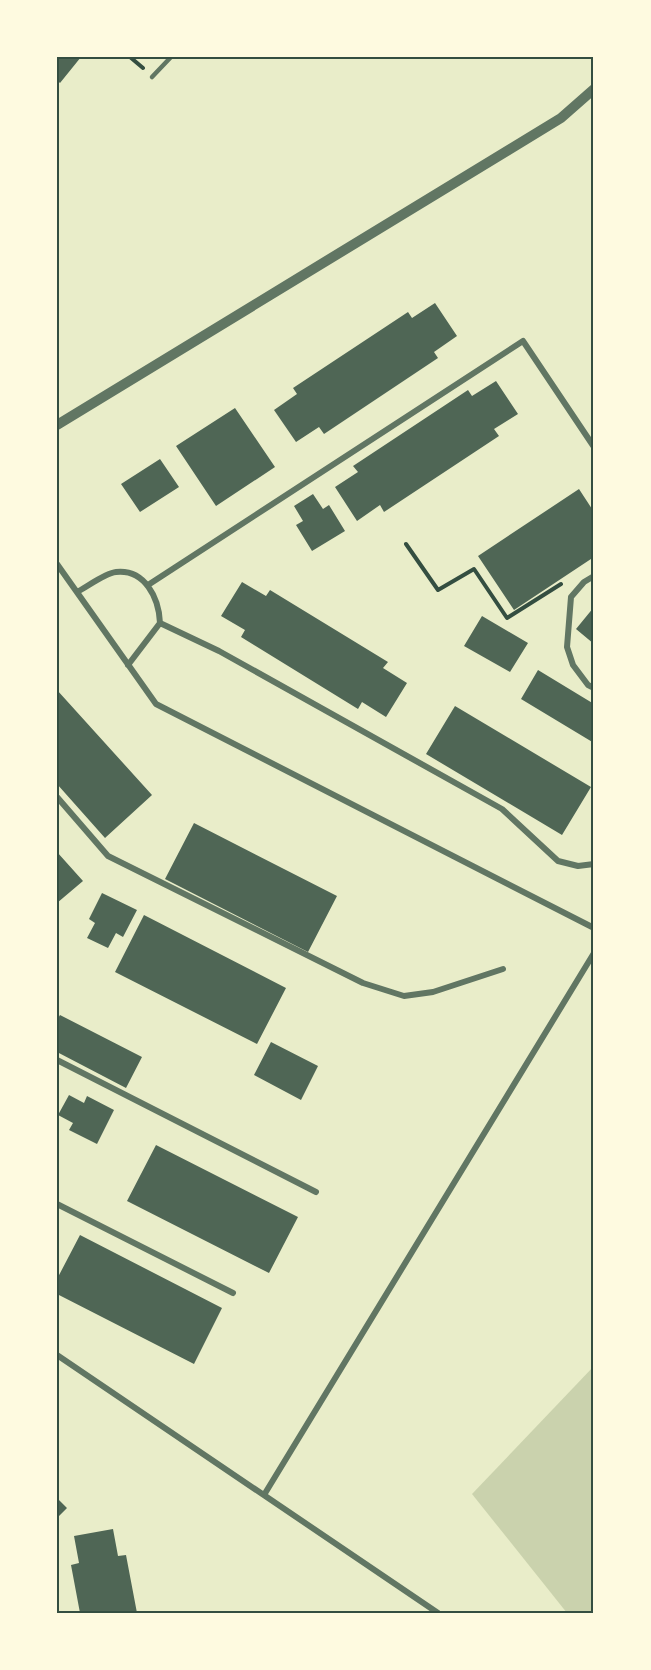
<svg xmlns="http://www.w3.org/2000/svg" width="651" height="1670" font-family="'DM Sans',sans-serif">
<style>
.green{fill:#cad2ad}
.building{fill:#4f6655}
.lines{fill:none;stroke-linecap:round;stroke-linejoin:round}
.path{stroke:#344e41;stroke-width:4}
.service{stroke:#617663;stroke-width:4.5}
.minor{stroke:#617663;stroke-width:6}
.tertiary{stroke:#617663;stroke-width:10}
.neatline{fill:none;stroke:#344e41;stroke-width:2}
</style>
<rect width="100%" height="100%" fill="#e9edc9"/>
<path class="green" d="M594,1366V1613H567L472,1494Z"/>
<path class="building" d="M57,57H81L60,83L57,80Z
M435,303L457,336L434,352L438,358L324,434L319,427L296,442L274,410L297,394L293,388L408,312L412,318Z
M496,381L518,414L494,429L499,436L384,512L380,505L357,521L335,487L358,472L353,466L468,390L472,396Z
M235,408L275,467L216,506L176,446Z
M160,459L179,487L140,512L121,484Z
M579,489L594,512V557L514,610L478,556Z
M313,494L323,509L329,505L345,531L312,551L296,525L303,521L294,506Z
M242,582L266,596L270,590L388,662L383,668L407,683L386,717L362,702L358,709L241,637L245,630L221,616Z
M594,607V644L576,629Z
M482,616L528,643L510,672L464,646Z
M538,670L594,704V743L521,699Z
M57,690L152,795L105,838L57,784Z
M455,706L591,787L562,835L426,754Z
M194,823L337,896L308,952L165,879Z
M57,852L83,881L57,903Z
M102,893L137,910L123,937L116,933L108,948L87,938L95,923L89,919Z
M144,915L286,988L257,1044L115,972Z
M60,1015L142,1057L126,1088L57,1052V1020Z
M271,1042L318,1066L301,1100L254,1075Z
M69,1095L84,1103L87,1096L114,1110L97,1144L69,1130L73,1123L58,1115Z
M156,1145L298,1217L269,1273L127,1201Z
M80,1235L222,1308L194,1364L57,1294V1279Z
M57,1498L67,1508L57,1518Z
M113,1529L118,1556L126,1555L137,1613H80L71,1565L79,1563L74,1536Z"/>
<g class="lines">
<path class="path" d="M130,57L143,68
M406,544L438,590L474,569L507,618L561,584"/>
<path class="service" d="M152,77L171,57"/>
<path class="minor" d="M57,564L156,704L594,928
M594,576L584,582L571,597L567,647L573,665L588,685L594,688
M148,585L523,341L594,447
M77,592C87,587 105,573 116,572C145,569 159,598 160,623L128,665
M160,623L219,651L502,809L558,861L578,866L594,864
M57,797L108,856L363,983L404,996L433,992L503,969
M57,1060L316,1192
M57,1204L233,1293
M57,1355L438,1613
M264,1495L594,953"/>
<path class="tertiary" d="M57,425L561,118L594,89"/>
</g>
<rect width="651" height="1670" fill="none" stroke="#fefae0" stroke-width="117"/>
<rect x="58" y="58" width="534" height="1554" class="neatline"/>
</svg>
